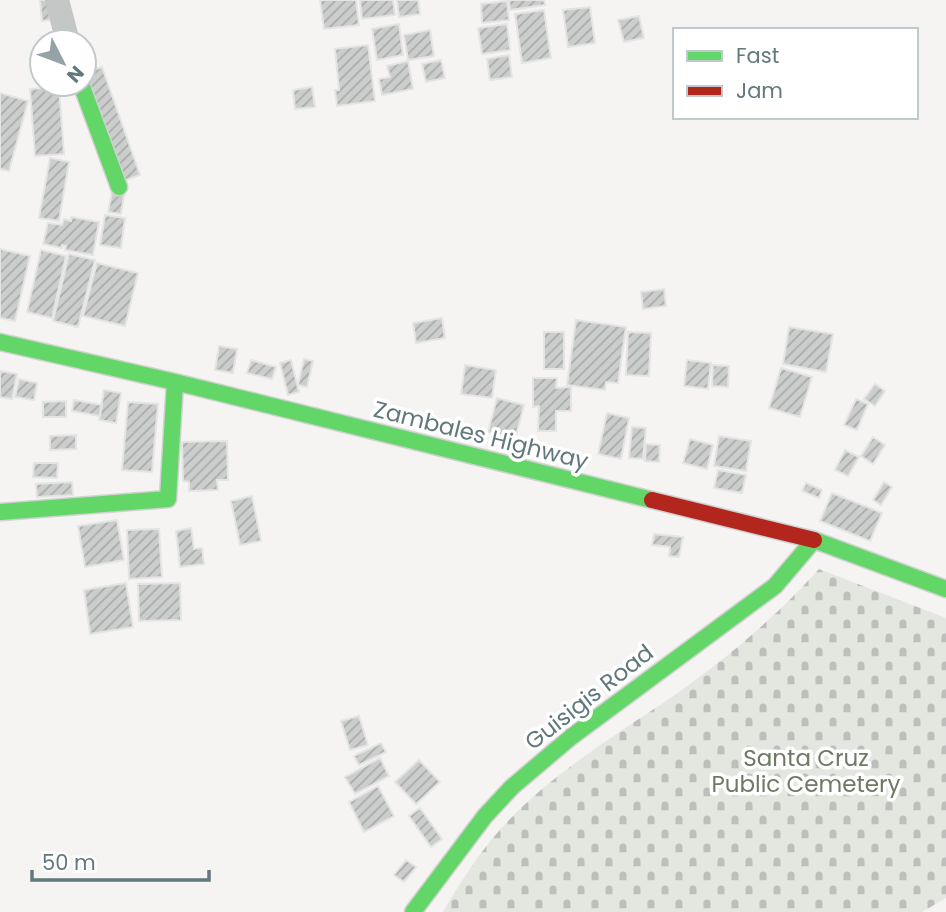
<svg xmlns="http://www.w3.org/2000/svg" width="946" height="912" font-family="Poppins,sans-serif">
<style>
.cemetery{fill:url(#cemetery-stones)}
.building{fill:url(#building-hatch);stroke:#e4e4e3;stroke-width:2}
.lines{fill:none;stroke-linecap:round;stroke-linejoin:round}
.fast-casing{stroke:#d0d1d1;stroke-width:19}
.jam-casing{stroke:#d0d1d1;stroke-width:19}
.street{stroke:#c5c7c7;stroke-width:24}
.fast{stroke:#63d668;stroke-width:16}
.jam{stroke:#b3261e;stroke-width:16}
.labels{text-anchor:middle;stroke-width:7;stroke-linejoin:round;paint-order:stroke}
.street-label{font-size:23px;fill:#61787c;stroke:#fff}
.park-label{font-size:23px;fill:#6e7a64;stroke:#fff}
</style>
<defs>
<pattern id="cemetery-stones" width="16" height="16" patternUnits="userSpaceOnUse" patternTransform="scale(1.75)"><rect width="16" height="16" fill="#e4e6e0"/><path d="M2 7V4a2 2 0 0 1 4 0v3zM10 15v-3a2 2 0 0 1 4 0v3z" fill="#bcbfbb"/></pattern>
<pattern id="building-hatch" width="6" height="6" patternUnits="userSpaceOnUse" patternTransform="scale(1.75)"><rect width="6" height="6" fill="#cccdcd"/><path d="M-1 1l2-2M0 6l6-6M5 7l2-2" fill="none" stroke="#a9abab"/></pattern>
</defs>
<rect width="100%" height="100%" fill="#f5f4f3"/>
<path class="cemetery" d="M819,569L946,618V898L922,912H443C463,878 484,845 512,817C554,774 607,740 657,707C716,668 771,622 819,569Z"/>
<path class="building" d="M40,0H48L50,20L42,21Z
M320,0H356L359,25L324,29Z
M360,0H393L395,15L362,19Z
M397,0H418L420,14L399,17Z
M509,0H544L545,5L510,10Z
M507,1L509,20L482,23L481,4Z
M590,7L595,43L568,47L563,10Z
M544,10L551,58L522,63L515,14Z
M639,16L644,38L624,42L618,20Z
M399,24L403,55L377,60L372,29Z
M507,24L510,50L482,54L478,28Z
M430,30L434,56L408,60L404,35Z
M368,45L375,101L337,106L335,90H339L335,49Z
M509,55L512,77L490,80L487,59Z
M441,60L445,78L426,82L422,64Z
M408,61L413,89L382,95L379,79L390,77L387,66Z
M102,67L140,175L121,182L84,73Z
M59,87L64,154L35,156L30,89Z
M312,87L315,107L295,109L293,90Z
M0,93L28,101L9,171L0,169Z
M50,158L69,162L59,221L39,218Z
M113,187L125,189L121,214L108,212Z
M105,215L125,218L121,248L100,245Z
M71,217L99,222L93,255L65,250L66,246L62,245V248L43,244L48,223L62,225L64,219L71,221Z
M0,249L30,256L15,321L0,318Z
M41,250L66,256L52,318L27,312Z
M69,254L95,260L78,327L53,321Z
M97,263L138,273L125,326L83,316Z
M664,289L666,306L643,309L641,292Z
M442,318L445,338L416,343L413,323Z
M576,320L626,327L618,383L606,382L605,390L567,385Z
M789,327L833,334L826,372L783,364Z
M544,332H564V369H544Z
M628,332L651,333L649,376L626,375Z
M219,346L237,349L233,373L215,370Z
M304,359L313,361L307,387L298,385Z
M251,360L276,367L272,379L247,373Z
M291,360L299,392L288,395L280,363Z
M687,360L711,363L708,389L684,386Z
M465,365L496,370L492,398L461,394Z
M713,365L729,366L728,387L712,386Z
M781,368L812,377L800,417L769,408Z
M0,371L17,374L12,399L0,397Z
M533,378H557L556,388L571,387V411H556V431H538L539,406L533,407Z
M19,379L37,383L34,400L15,397Z
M875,384L885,391L875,406L864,399Z
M104,390L121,393L116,423L99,420Z
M497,398L524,405L515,439L488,432Z
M856,399L868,404L857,430L844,425Z
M74,400L102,405L100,416L72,411Z
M66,401V417H43V402Z
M128,402L158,404L152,472L122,470Z
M607,413L629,418L621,459L598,454Z
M632,427L646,428L643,459L629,458Z
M76,435V449L50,450V436Z
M719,436L751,441L746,471L714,466Z
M873,437L885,445L873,464L861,456Z
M690,439L713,445L707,469L683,463Z
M227,441L228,480H217L218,490L189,491V482L183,481L182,442Z
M646,444L660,445L659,462L645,461Z
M845,450L859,457L848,476L835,470Z
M34,463H58L57,478L33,477Z
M718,470L746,475L742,493L714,488Z
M72,482L73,495L37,497L36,484Z
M884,482L892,487L881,505L873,500Z
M806,483L822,490L819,498L802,491Z
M832,493L882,513L870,541L820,521Z
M252,496L261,541L240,545L231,501Z
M117,520L124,560L85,567L78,526Z
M191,528L194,549L202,548L204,564L180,567L176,531Z
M159,529L162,577L129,579L127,530Z
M654,534L683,537L679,557L669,556L670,547L652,545Z
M126,583L133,627L90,634L84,590Z
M180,583L181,620L139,621L138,584Z
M359,716L368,745L350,750L341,721Z
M381,743L386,752L359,765L354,756Z
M380,758L389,776L355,794L345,777Z
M419,760L440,782L416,804L395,782Z
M378,786L394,816L364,832L349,802Z
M420,808L442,839L431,847L409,816Z
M406,860L416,867L404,882L394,875Z"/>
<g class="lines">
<defs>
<path id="fast" d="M81,84L119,187
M0,342L175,382L652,500
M0,512L168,499L175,382
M814,540L946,589
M413,912L485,816L512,787L571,737L775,586L814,540"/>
<path id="jam" d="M652,500L814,540"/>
</defs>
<use href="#fast" class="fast-casing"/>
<use href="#jam" class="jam-casing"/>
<path class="street" d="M57,0L68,42"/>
<use href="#fast" class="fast"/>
<use href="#jam" class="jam"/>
</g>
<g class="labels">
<g class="street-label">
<text transform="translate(481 435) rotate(14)" y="8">Zambales Highway</text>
<text transform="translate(589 697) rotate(-38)" y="8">Guisigis Road</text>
</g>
<g class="park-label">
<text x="806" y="766">Santa Cruz<tspan x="806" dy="26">Public Cemetery</tspan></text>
</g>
</g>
<rect x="673" y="28" width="245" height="91" fill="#ffffff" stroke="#c0c9cb" stroke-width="2"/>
<rect x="687" y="51" width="35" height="10" fill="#63d668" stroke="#c0c9cb" stroke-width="2"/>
<text x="736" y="63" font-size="21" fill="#61787c">Fast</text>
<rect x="687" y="86" width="35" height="10" fill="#b3261e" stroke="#c0c9cb" stroke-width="2"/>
<text x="736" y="98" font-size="21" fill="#61787c">Jam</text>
<g transform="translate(63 63) rotate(132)"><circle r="33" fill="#ffffff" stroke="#c0c9cb" stroke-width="2"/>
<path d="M0-5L12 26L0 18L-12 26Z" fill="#95a3a6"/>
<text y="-10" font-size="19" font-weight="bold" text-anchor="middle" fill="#61787c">N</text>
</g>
<path d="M32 870v10h177v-10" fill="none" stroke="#61787c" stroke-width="3.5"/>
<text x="42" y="870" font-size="21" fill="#61787c" stroke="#ffffff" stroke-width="5" paint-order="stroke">50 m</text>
</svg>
